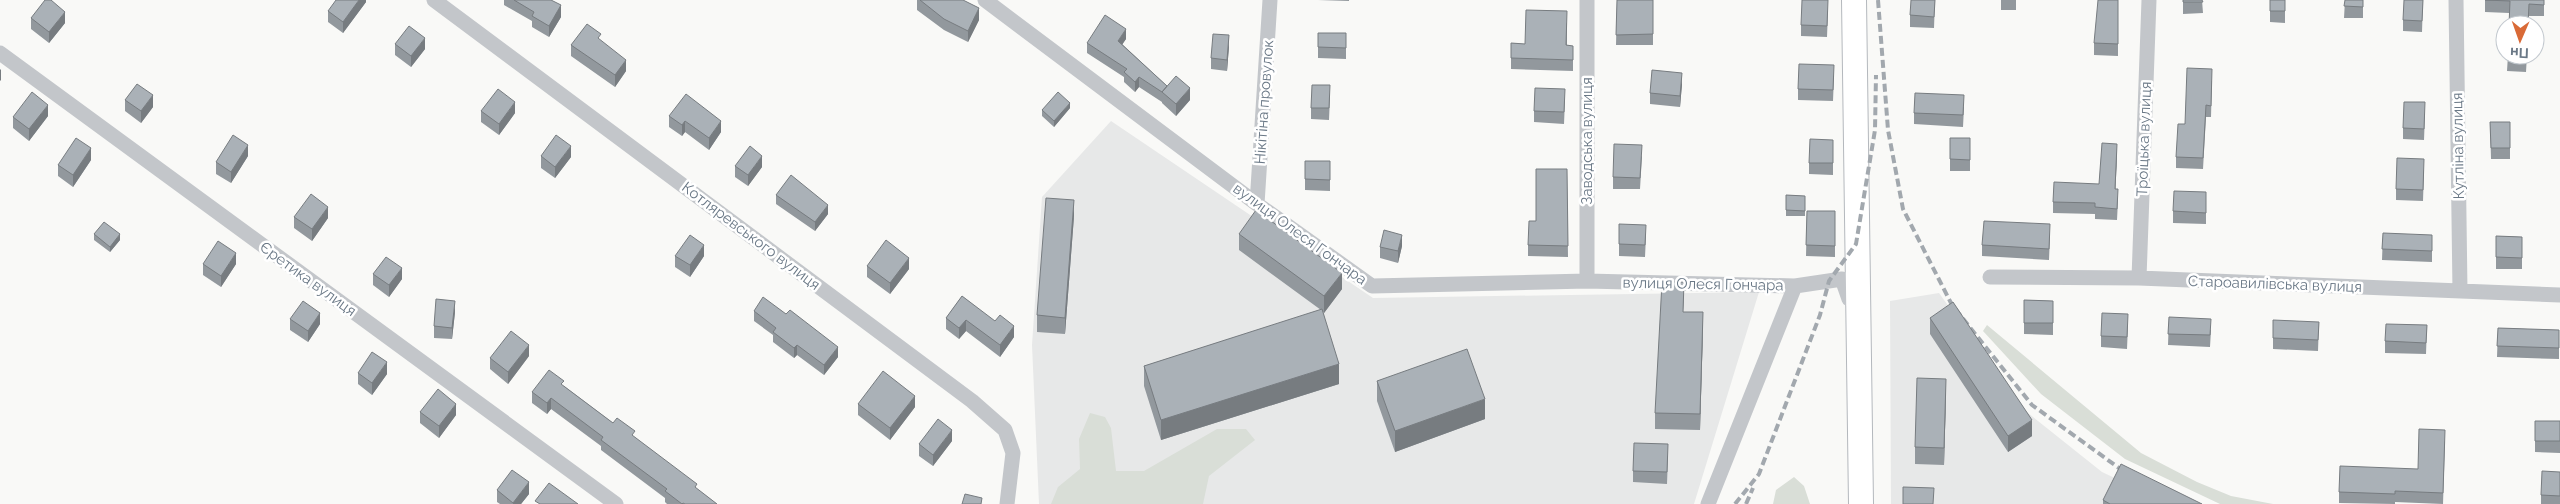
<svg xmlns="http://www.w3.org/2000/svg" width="2560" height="504" font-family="Raleway,sans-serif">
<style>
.built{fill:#e7e8e8}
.green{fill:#d9ded7}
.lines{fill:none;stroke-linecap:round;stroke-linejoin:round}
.primary-casing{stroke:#b4b8bd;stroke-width:26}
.minor{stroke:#c3c6ca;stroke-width:15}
.primary{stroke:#fff;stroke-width:24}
.rail{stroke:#a2a8ae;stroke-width:4;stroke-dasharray:8 4;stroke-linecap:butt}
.wall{fill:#92989d}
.shaded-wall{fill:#777c80}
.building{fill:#aab1b7;stroke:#777c80}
.labels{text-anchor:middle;stroke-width:5;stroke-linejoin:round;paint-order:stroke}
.street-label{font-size:15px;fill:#6a7886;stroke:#fff}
</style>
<rect width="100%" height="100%" fill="#f9f9f7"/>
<path class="built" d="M1111,121L1373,298L1759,292L1694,504H1039L1032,345L1042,197Z
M1939,293L2023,409L2102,472L2170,504H1891L1890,301Z"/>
<path class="green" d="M1987,325L2141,453L2197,482L2231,496L2273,504H2220L2125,459L2041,394L1983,331Z
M1090,413L1105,417L1111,428L1116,471H1144L1217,429H1246L1255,440L1209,476L1203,504H1051L1058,487L1080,469L1079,439Z
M1794,477L1804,486L1810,504H1773L1776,490Z"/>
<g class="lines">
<defs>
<path id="primary" d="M1854,0L1861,504"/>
</defs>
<use href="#primary" class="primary-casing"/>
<path class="minor" d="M434,0L972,401L1005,430L1013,453L1007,504
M985,0L1257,204L1372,286L1587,281L1795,286
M2456,0L2460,291
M0,53L616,504
M1257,204L1270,0
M1990,277L2139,278L2560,295
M2139,278L2149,0
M1587,281V0
M1708,504L1795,286L1842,279L1849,299"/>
<use href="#primary" class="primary"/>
<path class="rail" d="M1878,0L1888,130L1903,209L1952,305L2032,405L2130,476
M1735,504L1759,474L1820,315L1829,281L1856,244L1875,130L1876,75
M1746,504L1753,488"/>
</g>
<path class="wall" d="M366,0V2L343,33L328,22V11Z
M504,0H551L561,17L549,37L532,27V21L504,5Z
M917,0H963L979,20L968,42L944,30L917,10Z
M1318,0H1349V1Z
M1617,0H1653V45H1616Z
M1935,0L1934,28L1910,27V15Z
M2001,0H2016V10H2001Z
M2118,0V56L2094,55V43Z
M2183,0H2202L2203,13L2183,14Z
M2270,0H2285V23L2270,22Z
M2345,0H2363V18H2344Z
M2423,0L2422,32L2403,31V20Z
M2485,0H2544V16H2529L2509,13L2485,12Z
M1828,11L1827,37L1801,36V25Z
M31,18L65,23L49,43L31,29Z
M1567,23V45L1573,46V71L1511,69V43L1525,44Z
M1318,33H1346V59L1318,58Z
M1126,39L1122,44L1167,86L1190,100L1176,116L1162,103V102L1139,87L1135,92L1124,82V77L1087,53V43Z
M601,41L626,71L615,87L571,56V45Z
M395,44L425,49L411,67L395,55Z
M1229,46L1227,71L1211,69V58Z
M2508,55H2527L2526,72L2507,71Z
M1834,76L1833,101L1798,100V89Z
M2212,80L2211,117H2206L2203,169L2176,168V157L2185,124Z
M1682,84L1680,107L1650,104V93Z
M1330,97L1329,120L1311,119V108Z
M125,100L153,107L141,123L125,111Z
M1565,100L1564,124L1534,122V111Z
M1964,107L1963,127L1914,124V113Z
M1070,108L1054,127L1042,116V110Z
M481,111L515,113L499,135L481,122Z
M2425,114L2424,140L2403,139V128Z
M48,116L29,141L13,128V117Z
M669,116L721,132L709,150L685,132L682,136L669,127Z
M2490,122H2510V159H2491Z
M1970,150V171H1950V159Z
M1833,151V175L1809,174V163Z
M2117,155L2115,189L2118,200L2117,220L2095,219V214L2053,213V202L2099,184Z
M248,156L231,183L216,174V162Z
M541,156L571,157L555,178L541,168Z
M1642,156L1640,189H1613V177Z
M91,160L73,187L58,176V165Z
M1305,161H1330V191L1305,190Z
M735,166L762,167L748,186L735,177Z
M1567,169L1568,257L1528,256V245L1536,221Z
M2424,170L2423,201L2396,200V189Z
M776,195L828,214L815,231L776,204Z
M1786,195L1805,196V216H1786Z
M2206,203V224L2173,223V211Z
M1807,211H1835V257L1806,256Z
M1074,216L1065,334L1037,332V315Z
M294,217L328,218L312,241L294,228Z
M2383,233L2432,247V262L2382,260Z
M94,234L120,240L110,252L94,240Z
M1239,234L1342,289L1324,313L1323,312L1339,384L1161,440L1144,386V366L1321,310L1239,250Z
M1646,236L1645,257L1619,256V244Z
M2050,236L2049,260L1982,256V245Z
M2496,236L2522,237V269H2496Z
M1402,246L1398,263L1380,258V247Z
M675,256H704L690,277L675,267Z
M203,264H236L221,287L203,275Z
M867,266L909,269L890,294L867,277Z
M373,274L402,279L389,297L373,285Z
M962,296L1014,337L1000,357L966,331L959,339L946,329V318Z
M1684,298L1683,312L1703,328L1700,430L1655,429V413Z
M2024,300L2053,301V335L2024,334Z
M754,311L838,357L824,375L797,355L794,358L773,342V335L754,321Z
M455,312L452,339L434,338V326Z
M2169,317L2211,330L2210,347L2168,345Z
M1930,318L2032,436L2008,452L1930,334Z
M290,319L320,324L308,342L290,330Z
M2319,322L2318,351L2273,349V338Z
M2128,325L2127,349L2101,347V336Z
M2427,325L2426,354L2385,353V341Z
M2498,328L2559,330V359L2497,357Z
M529,356L508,384L490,369V358Z
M358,373L387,374L372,395L358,384Z
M1377,381L1485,419L1395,452L1377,401Z
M564,386L613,423L635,438L697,489L717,504H667L665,502V498L601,450V446L551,409L547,414L532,403V392Z
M1946,395L1944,465L1915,464V447Z
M858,404L915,407L890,440L858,415Z
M420,412L456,415L439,438L420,423Z
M2560,421V453L2535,452V441Z
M952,441L933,466L919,456V444Z
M2445,441L2443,504L2395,502V504L2339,503V492L2418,469Z
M1668,456L1667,484L1633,482V471Z
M2560,472V504H2541V495Z
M497,490L529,494L521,504H500L497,502Z
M2103,500L2202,504H2103Z"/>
<path class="shaded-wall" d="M359,0H366V2L343,33V22Z
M561,5V17L549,37V26Z
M979,8V20L968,42V31Z
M65,12V23L49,43V32Z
M1126,29V39L1118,51V41Z
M1229,35V46L1227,71V60Z
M425,38V49L411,67V56Z
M626,60V71L615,87V75Z
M1,69V80L0,81V70Z
M1682,73V84L1680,107V96Z
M1139,77V87L1135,92V82Z
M1190,88V100L1176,116V104Z
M153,95V107L141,123V111Z
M515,102V113L499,135V124Z
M1070,103V108L1054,127V121Z
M48,105V116L29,141V129Z
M685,121V132L682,136V125Z
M721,121V132L709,150V138Z
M2117,144V155L2115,200V189Z
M248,145V156L231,183V172Z
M571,146V157L555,178V167Z
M91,148V160L73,187V175Z
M762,156V167L748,186V175Z
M1074,200V216L1065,334V318Z
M828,205V214L815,231V222Z
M328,207V218L312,241V229Z
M120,234V240L110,252V247Z
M1402,235V246L1398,263V251Z
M704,245V256L690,277V265Z
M236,253V264L221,287V276Z
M909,258V269L890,294V283Z
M402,268V279L389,297V285Z
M1342,273V289L1324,313V296Z
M455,301V312L452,339V328Z
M1703,312V328L1700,430V414Z
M320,313V324L308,342V331Z
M966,320V331L959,339V328Z
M1014,326V337L1000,357V345Z
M529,345V356L508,384V372Z
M797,345V355L794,358V348Z
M838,347V357L824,375V365Z
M387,362V374L372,395V383Z
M1339,364V384L1161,440V420Z
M1946,379V395L1944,465V448Z
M915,396V407L890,440V428Z
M551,398V409L547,414V403Z
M1485,399V419L1395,452V431Z
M456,404V415L439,438V426Z
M2032,420V436L2008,452V436Z
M952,430V441L933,466V455Z
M529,482V494L521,504H513V503Z"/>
<path class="building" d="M45,0H51L65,12L49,32L31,18Z
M336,0H359L343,22L328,11Z
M514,0H551L561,5L549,26L532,16L534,12Z
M920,0H963L979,8L968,31L944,19Z
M1617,0H1653V34L1616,35Z
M1802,0H1828L1827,26L1801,25Z
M1911,0H1935L1934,17L1910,15Z
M2098,0H2118V44L2094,43Z
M2183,0H2202L2203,2H2183Z
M2270,0H2285V11H2270Z
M2345,0H2363V7L2344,6Z
M2404,0H2423L2422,21L2403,20Z
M2485,0H2544V5L2529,4L2528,25H2509L2510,1Z
M1526,10L1567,11L1566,45L1573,46V60L1511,58V43L1525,44Z
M1105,15L1126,29L1118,41L1167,86L1162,92L1139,77L1135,82L1124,72L1127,69L1087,43Z
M587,24L601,34L598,38L626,60L615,75L571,45Z
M409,26L425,38L411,56L395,44Z
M1318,33H1346V48L1318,47Z
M1213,34L1229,35L1227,60L1211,58Z
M2508,55H2527L2526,60H2507Z
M1799,64L1834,65L1833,90L1798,89Z
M2187,68L2212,69L2211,106L2206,105L2203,158L2176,157L2178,124H2185Z
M1652,70L1682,73L1680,96L1650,93Z
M1176,76L1190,88L1176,104L1162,92Z
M137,84L153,95L141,111L125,100Z
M1312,85H1330L1329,108H1311Z
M1535,88L1565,89L1564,112L1534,111Z
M498,89L515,102L499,124L481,111Z
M32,92L48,105L29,129L13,117Z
M1058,92L1070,103L1054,121L1042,110Z
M1915,93L1964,95L1963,115L1914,113Z
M686,94L721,121L709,138L685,121L682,125L669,116Z
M2404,102H2425L2424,129L2403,128Z
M2490,122H2510V148H2491Z
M233,135L248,145L231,172L216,162Z
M556,135L571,146L555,167L541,156Z
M76,138L91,148L73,175L58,165Z
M1950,138H1970V160L1950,159Z
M1810,139L1833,140V163H1809Z
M2102,143L2117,144L2115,189H2118L2117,209L2095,207V203L2053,202L2054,182L2099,184Z
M1614,144L1642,145L1640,178L1613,177Z
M750,146L762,156L748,175L735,166Z
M2397,158L2424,159L2423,190L2396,189Z
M1305,161H1330V180L1305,179Z
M1536,169H1567L1568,246L1528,245L1529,221H1536Z
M791,175L828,205L815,222L776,195Z
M2174,191L2206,192V213L2173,211Z
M311,194L328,207L312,229L294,217Z
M1786,195L1805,196V211L1786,210Z
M1046,198L1074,200L1065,318L1037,315Z
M1256,210L1342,273L1324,296L1239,234Z
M1807,211H1835V246L1806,245Z
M1984,221L2050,224L2049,249L1982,245Z
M104,222L120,234L110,247L94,234Z
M1619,224L1646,225L1645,245L1619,244Z
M1384,230L1402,235L1398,251L1380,247Z
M2383,233L2432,235V251L2382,249Z
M690,235L704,245L690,265L675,256Z
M2496,236L2522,237V258L2496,257Z
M886,240L909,258L890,283L867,266Z
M218,241L236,253L221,276L203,264Z
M386,257L402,268L389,285L373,274Z
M1662,282H1684L1683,312H1703L1700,414L1655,413Z
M962,296L995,321L1000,315L1014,326L1000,345L966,320L959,328L946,318Z
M763,297L786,314L790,310L838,347L824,365L797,345L794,348L773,332L776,328L754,311Z
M436,299L455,301L452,328L434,326Z
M2024,300L2053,301V323H2024Z
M303,301L320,313L308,331L290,319Z
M1953,302L2032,420L2008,436L1930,318Z
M1322,309L1339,364L1161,420L1144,366Z
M2102,313L2128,314L2127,337L2101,336Z
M2169,317L2211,319L2210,335L2168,334Z
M2273,320L2319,322L2318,340L2273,338Z
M2386,324L2427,325L2426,343L2385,341Z
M2498,328L2559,330V348L2497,346Z
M511,331L529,345L508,372L490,358Z
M1467,349L1485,399L1395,431L1377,381Z
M372,352L387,362L372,383L358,373Z
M549,370L564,381L561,384L613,423L617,418L635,431L632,435L697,484L695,487L717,504H685L683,503L682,504L665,491L667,489L601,440L603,437L551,398L547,403L532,392Z
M883,371L915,396L890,428L858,404Z
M1917,378L1946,379L1944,448L1915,447Z
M438,389L456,404L439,426L420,412Z
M938,419L952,430L933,455L919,444Z
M2535,421H2560V441H2535Z
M2419,429L2445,430L2443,493L2395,491V494L2339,492L2340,466L2418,469Z
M1634,443L1668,444L1667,472L1633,471Z
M2121,464L2202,504H2110L2103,500Z
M512,470L529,482L513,503L497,490Z
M2542,471L2560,472V496L2541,495Z
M549,483L578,504H540L535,501Z
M1903,487L1934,488L1933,504H1903Z
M965,494L982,498L981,504H962Z"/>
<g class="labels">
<g class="street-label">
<text transform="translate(1264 102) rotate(-86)" y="5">Нікітіна провулок</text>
<text transform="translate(2144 139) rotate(-88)" y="5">Троїцька вулиця</text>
<text transform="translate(1587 141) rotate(-90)" y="5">Заводська вулиця</text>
<text transform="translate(2458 146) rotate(-91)" y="5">Кутліна вулиця</text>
<text transform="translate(1300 234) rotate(36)" y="5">вулиця Олеся Гончара</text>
<text transform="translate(751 236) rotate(37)" y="5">Котляревського вулиця</text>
<text transform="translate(308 279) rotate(36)" y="5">Єретика вулиця</text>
<text transform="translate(1703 284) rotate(1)" y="5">вулиця Олеся Гончара</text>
<text transform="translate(2275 284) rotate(2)" y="5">Староавилівська вулиця</text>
</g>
</g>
<g transform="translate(2520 40) rotate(182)"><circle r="24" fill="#ffffff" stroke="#c3c9cf"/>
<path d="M0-4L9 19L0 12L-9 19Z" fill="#d96a37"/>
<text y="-8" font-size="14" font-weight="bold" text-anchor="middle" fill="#6a7886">Пн</text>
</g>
</svg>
